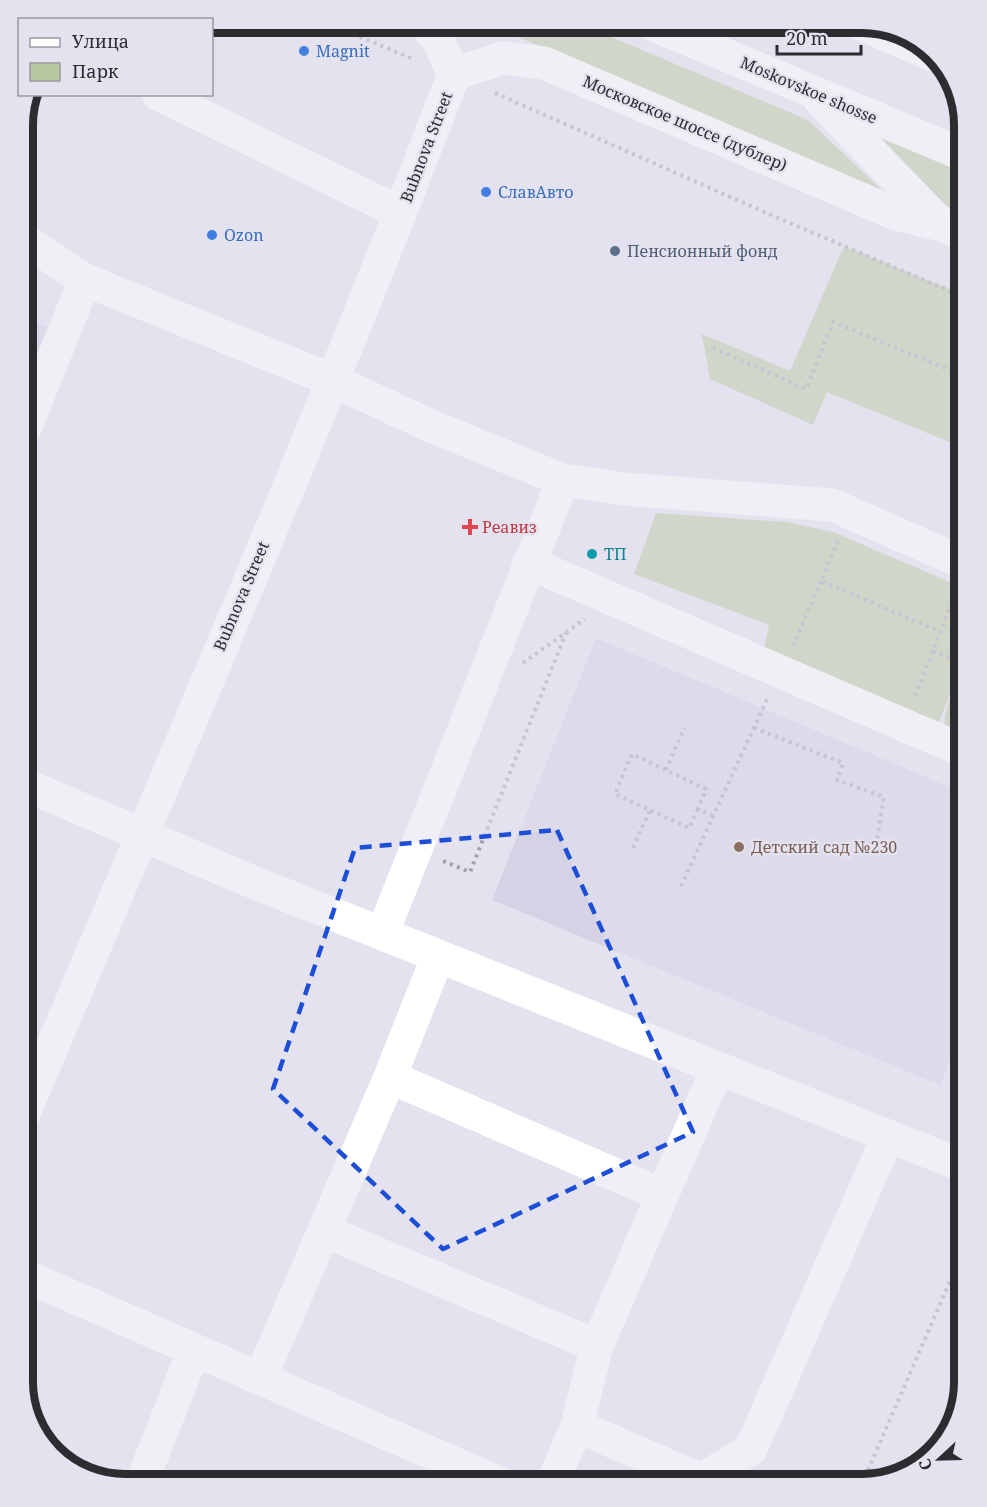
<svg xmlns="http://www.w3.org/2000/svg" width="987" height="1507" font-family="'Noto Serif',serif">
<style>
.built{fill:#d5d2e5}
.green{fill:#b8c89e}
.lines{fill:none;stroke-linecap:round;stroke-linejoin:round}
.path{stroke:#a2a1ab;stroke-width:4;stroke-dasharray:3 4.5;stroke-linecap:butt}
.minor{stroke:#fff;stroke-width:33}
.major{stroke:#fff;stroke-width:33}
.marked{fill:none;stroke:#1d4ed8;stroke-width:4.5;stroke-dasharray:12 8;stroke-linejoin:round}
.shop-dot{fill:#3f7fe0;stroke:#e4e2ef;stroke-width:2}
.service-dot{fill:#5c6f8a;stroke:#e4e2ef;stroke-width:2}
.health-dot{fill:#e0444e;stroke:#e4e2ef;stroke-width:2}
.culture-dot{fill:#0f9aa8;stroke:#e4e2ef;stroke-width:2}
.education-dot{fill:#8d6e63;stroke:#e4e2ef;stroke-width:2}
.labels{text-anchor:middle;stroke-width:4.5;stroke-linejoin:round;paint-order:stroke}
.shop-label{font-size:16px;fill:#366cbe;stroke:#e4e2ef;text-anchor:start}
.street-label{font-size:16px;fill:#2d2c31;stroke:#e4e2ef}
.service-label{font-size:16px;fill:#4e5e75;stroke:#e4e2ef;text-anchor:start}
.health-label{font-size:16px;fill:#be3a42;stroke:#e4e2ef;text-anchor:start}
.culture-label{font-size:16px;fill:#0d838f;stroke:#e4e2ef;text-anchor:start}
.education-label{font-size:16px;fill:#785e54;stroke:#e4e2ef;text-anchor:start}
.rim{fill:none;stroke:#2d2c31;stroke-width:8}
</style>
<rect width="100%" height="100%" fill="#e4e2ef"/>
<path class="built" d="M23,317L59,332L46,361L34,356L28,370L23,368Z
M596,638L964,793V1025L940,1085L492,900Z"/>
<path class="green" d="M583,25L808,120L885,193L492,26Z
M880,137L964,172V213L946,206Z
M844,246L964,295V448L827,392L813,425L710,379L702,334L790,371Z
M656,513L787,522L833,532L964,588V660L936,729L762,657L769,625L634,574Z
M964,679V741L945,728C942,713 953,689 964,679Z"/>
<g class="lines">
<path class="path" d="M339,28L413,59
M495,93L771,215L964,297
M713,348L806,389L833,322L964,376
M838,541L821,581L941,632
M793,646L821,581
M933,651L964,665
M523,663L585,619
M915,696L956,592
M754,728L843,763L837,780L884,797L875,851
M666,770L684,728
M698,809L689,828L615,794L632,754L706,789L698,809L713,816
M633,848L650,810
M443,861L470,872L566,633
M681,886L768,697
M177,1475L196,1484
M589,1484L594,1474L617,1484
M862,1484L964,1249"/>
<path class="minor" d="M427,27L437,38L454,74
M454,74L503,58L544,63L896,214L942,225
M158,94L401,213
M23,239L85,280L332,380L433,427L563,480L624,489L832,505L964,563
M23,433L85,280
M529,563L964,751
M23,784L243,878L888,1136
M383,932L563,480
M390,1077L662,1195
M23,1116C169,770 320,425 454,74
M324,1231L597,1346
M23,1275L502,1484
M260,1379L390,1077L438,956
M577,1426L597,1346L717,1069
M141,1484L194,1350
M552,1484L577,1426L701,1480L751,1449L888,1136L964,1166"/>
<path class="major" d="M859,23L932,55
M654,25L964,155
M821,101L942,225L964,235"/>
</g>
<path d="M0 0H987V1507H0ZM557,830L693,1132L443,1249L273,1089L355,848Z" fill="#e4e2ef" fill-opacity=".55" fill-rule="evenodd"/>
<path class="marked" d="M557,830L693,1132L443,1249L273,1089L355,848Z"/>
<g class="shop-dot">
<circle cx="304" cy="51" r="6"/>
<circle cx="486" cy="192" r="6"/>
<circle cx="212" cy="235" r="6"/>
</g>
<circle class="service-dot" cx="615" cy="251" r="6"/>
<path class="health-dot" d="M467 518h6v6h6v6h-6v6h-6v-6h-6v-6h6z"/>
<circle class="culture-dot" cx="592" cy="554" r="6"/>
<circle class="education-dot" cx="739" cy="847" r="6"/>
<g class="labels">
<g class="shop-label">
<text x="316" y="57">Magnit</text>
<text x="498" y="198">СлавАвто</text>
<text x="224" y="241">Ozon</text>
</g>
<g class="street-label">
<text transform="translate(809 90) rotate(23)" y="6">Moskovskoe shosse</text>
<text transform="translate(685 123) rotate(23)" y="6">Московское шоссе (дублер)</text>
<text transform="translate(426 147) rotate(-69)" y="6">Bubnova Street</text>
<text transform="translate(241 596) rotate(-67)" y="6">Bubnova Street</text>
</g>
<g class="service-label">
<text x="627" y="257">Пенсионный фонд</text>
</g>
<g class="health-label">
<text x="482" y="533">Реавиз</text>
</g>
<g class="culture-label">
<text x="604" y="560">ТП</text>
</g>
<g class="education-label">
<text x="751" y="853">Детский сад №230</text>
</g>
</g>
<path d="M0 0H987V1507H0ZM125 33H862A92 92 0 0 1 954 125V1382A92 92 0 0 1 862 1474H125A92 92 0 0 1 33 1382V125A92 92 0 0 1 125 33Z" fill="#e4e2ef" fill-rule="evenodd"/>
<path class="rim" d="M125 33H862A92 92 0 0 1 954 125V1382A92 92 0 0 1 862 1474H125A92 92 0 0 1 33 1382V125A92 92 0 0 1 125 33Z"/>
<rect x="18" y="18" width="195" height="78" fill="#e4e2ef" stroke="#9b99a3" stroke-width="1.5"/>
<rect x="30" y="38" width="30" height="9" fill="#ffffff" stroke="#9b99a3" stroke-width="1.5"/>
<text x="72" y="48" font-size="18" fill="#2d2c31">Улица</text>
<rect x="30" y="63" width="30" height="18" fill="#b8c89e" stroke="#9b99a3" stroke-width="1.5"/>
<text x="72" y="78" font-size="18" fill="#2d2c31">Парк</text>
<g transform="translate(939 1459) rotate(248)" stroke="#e4e2ef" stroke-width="4.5" paint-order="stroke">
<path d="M0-4.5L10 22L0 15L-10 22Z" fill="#2d2c31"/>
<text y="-9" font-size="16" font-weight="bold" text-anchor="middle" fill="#2d2c31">С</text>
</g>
<path d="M777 45v9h84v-9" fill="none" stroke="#2d2c31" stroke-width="3"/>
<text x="786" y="45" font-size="18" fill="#2d2c31" stroke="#e4e2ef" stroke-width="4.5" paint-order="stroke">20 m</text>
</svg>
